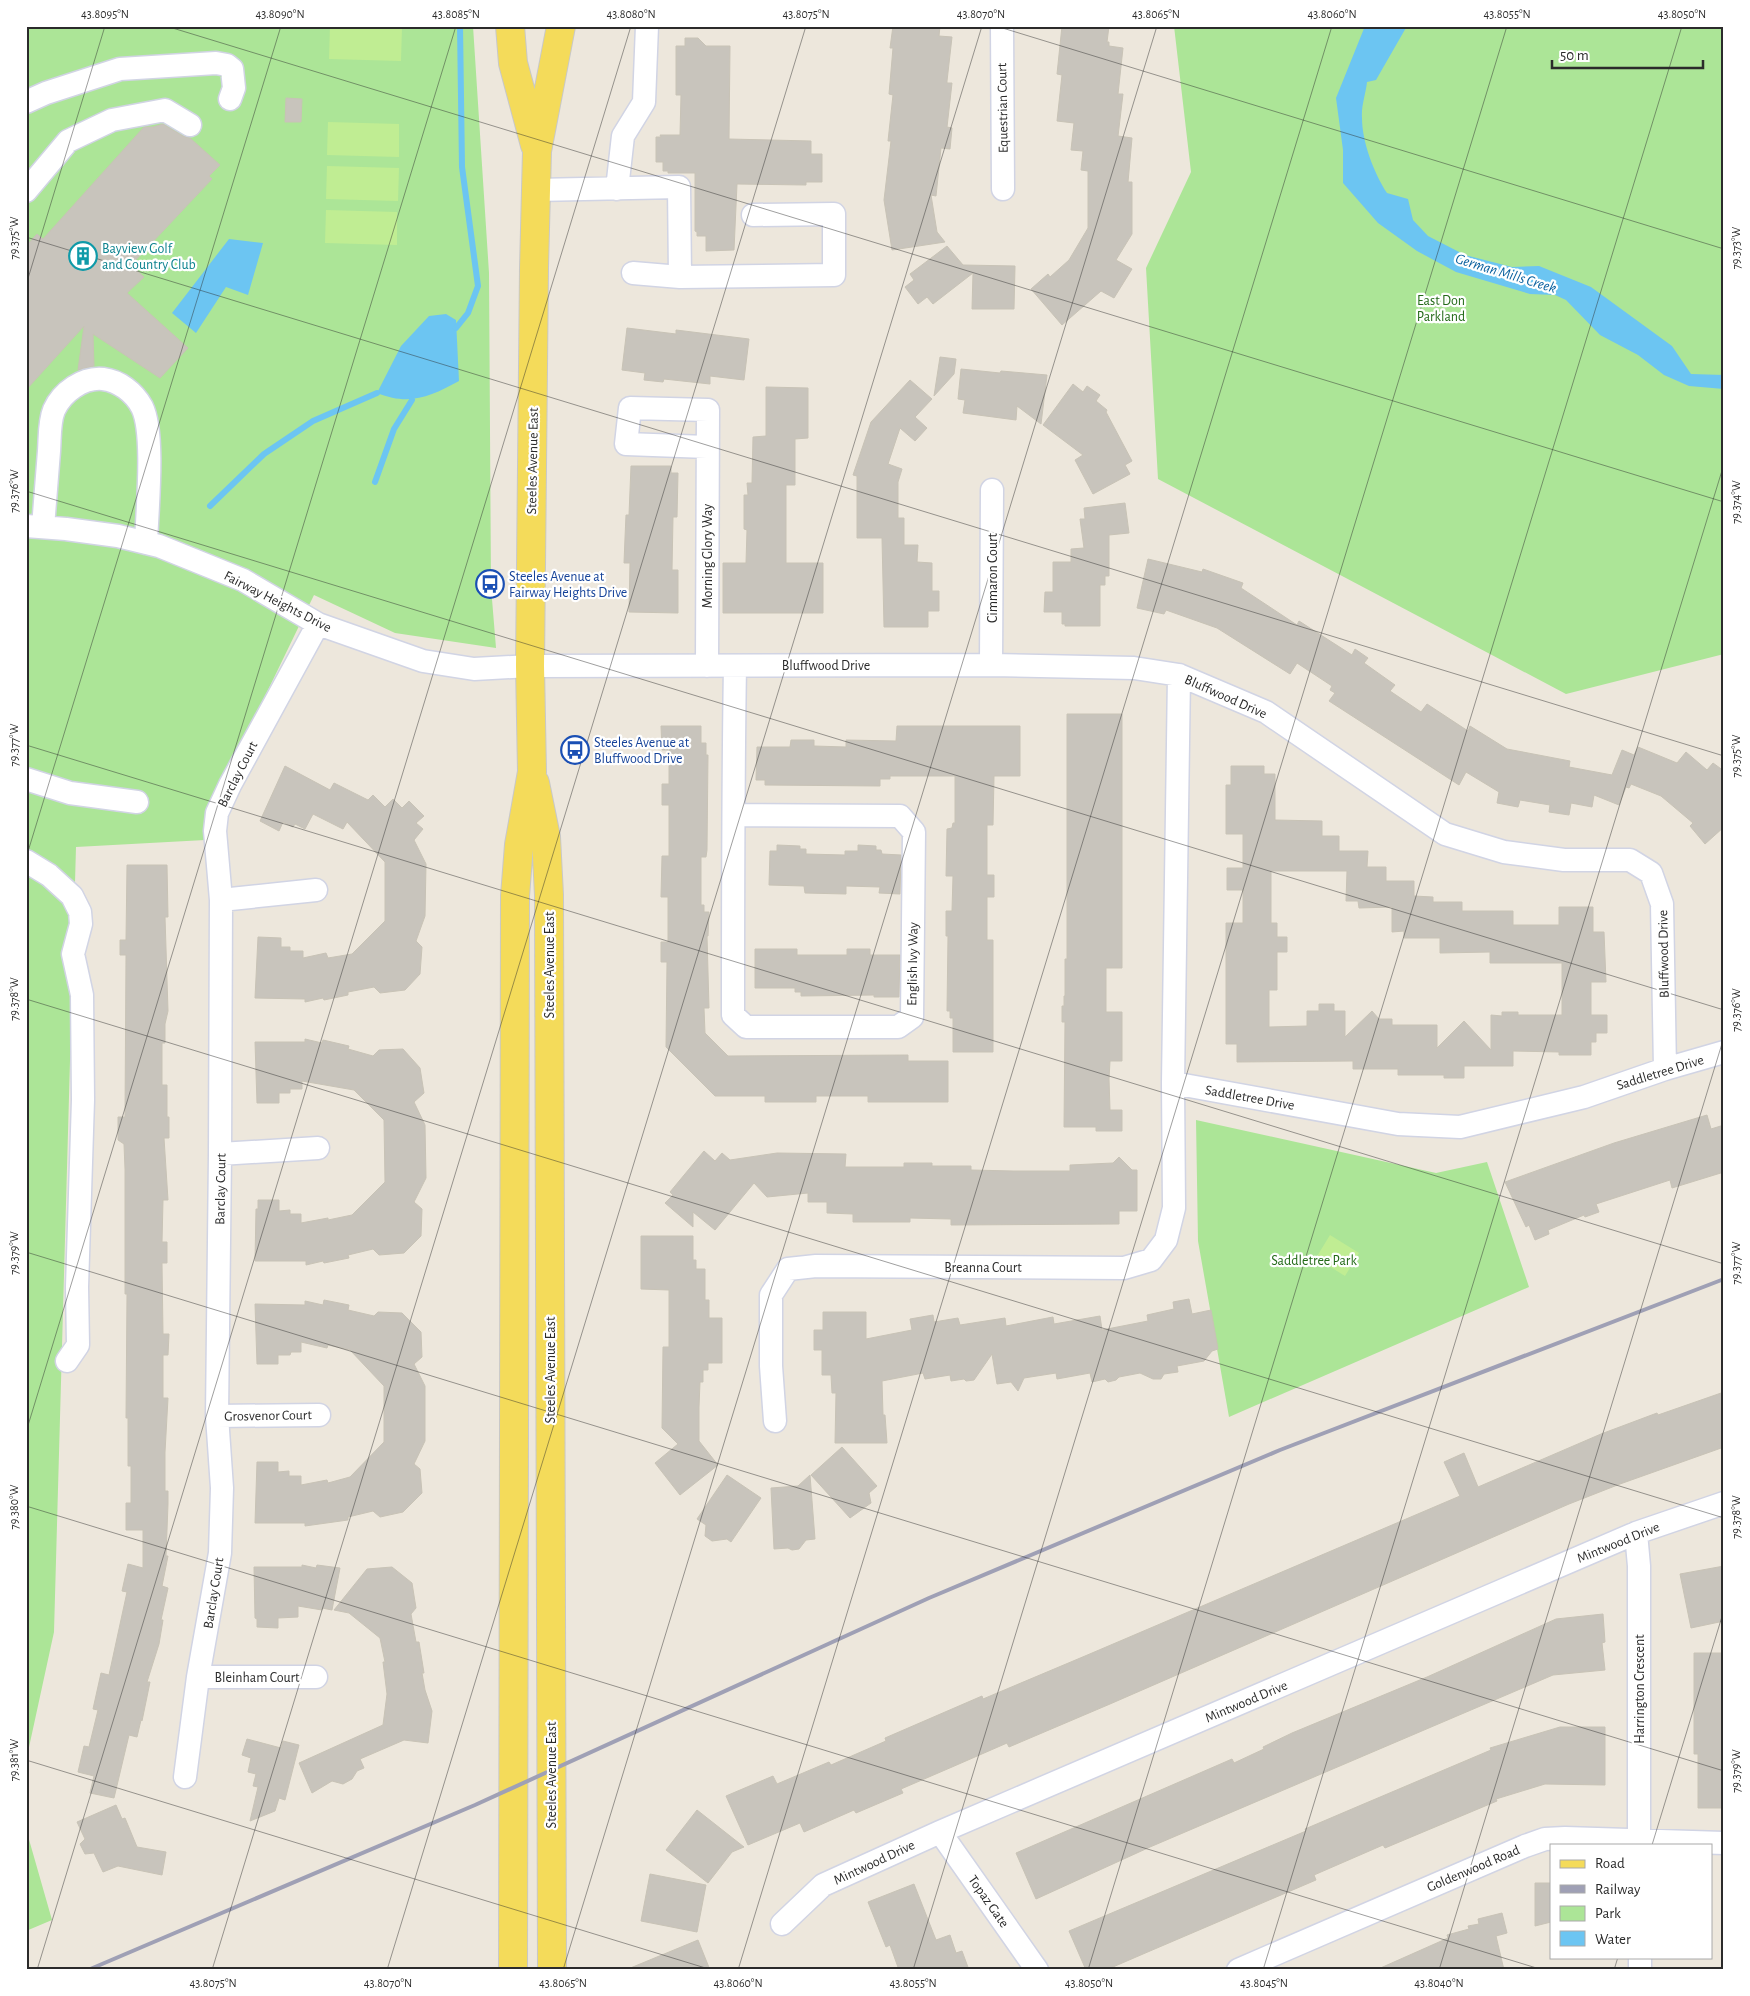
<svg xmlns="http://www.w3.org/2000/svg" width="1750" height="1996" font-family="'Alegreya Sans',sans-serif">
<style>
.green{fill:#ace597}
.pitch{fill:#c0ed93}
.water{fill:#6cc5f2}
.lines{fill:none;stroke-linecap:round;stroke-linejoin:round}
.stream{stroke:#6cc5f2;stroke-width:6}
.building{fill:#c8c4bc;stroke:#c8c3b6;fill-rule:evenodd}
.minor-casing{stroke:#d1d4e4;stroke-width:25}
.major-casing{stroke:#c8c8c8;stroke-width:30}
.minor{stroke:#fff;stroke-width:22}
.major{stroke:#f4db5a;stroke-width:28}
.rail{stroke:#9fa0b5;stroke-width:4}
.ticks{fill:none;stroke:#2b2b2b;stroke-width:1;stroke-opacity:0.45}
.labels{text-anchor:middle;stroke-width:4.5;stroke-linejoin:round;paint-order:stroke}
.street-label{font-size:14px;fill:#2b2b2b;stroke:#fff}
.culture-label{font-size:14px;fill:#0d838f;stroke:#fff;text-anchor:start}
.park-label{font-size:14px;fill:#236a18;stroke:#fff}
.transit-label{font-size:14px;fill:#164399;stroke:#fff;text-anchor:start}
.water-label{font-size:15px;font-style:italic;fill:#0a619f;stroke:#fff}
.neatline{fill:none;stroke:#2b2b2b;stroke-width:2}
.ticks-label{font-size:12px;text-anchor:middle;fill:#2b2b2b}
</style>
<rect width="100%" height="100%" fill="#ede7dc"/>
<path class="green" d="M26,26H473L489,273L491,587L496,648L395,633L314,595L212,806L205,840L76,847L54,1632L26,1761Z
M1174,26H1724V654L1566,694L1158,479L1146,268L1191,172Z
M1196,1120L1436,1173L1487,1162L1529,1287L1229,1417L1198,1241Z
M26,1829L52,1920L26,1931Z"/>
<path class="pitch" d="M330,26L402,27L401,61L329,59Z
M328,122L399,124V157L327,155Z
M327,166L399,168L398,201L326,199Z
M326,210L397,212V245L325,243Z
M1330,1235L1359,1253L1345,1276L1316,1258Z"/>
<path class="water" d="M1365,26H1407L1376,80L1367,82C1366,93 1361,106 1362,118C1362,142 1374,173 1387,193L1408,199L1413,220L1428,236L1465,255L1512,267L1539,266L1591,287L1672,346L1691,374L1724,375V389L1689,386L1664,375L1638,355L1600,335L1566,300L1555,295L1530,294L1456,272L1417,251L1378,223L1343,183V150L1336,98Z
M229,239L263,243L248,295L226,287L196,333L172,313Z
M446,314L456,320L459,381C430,397 409,406 377,393L401,346L429,316Z"/>
<g class="lines">
<path class="stream" d="M456,328L468,313L478,286L462,167L460,26
M375,482L394,429L412,400
M210,506L264,454L313,421L377,393"/>
</g>
<path class="building" d="M893,26H940L939,36L952,37L947,81V83H952L947,127L952,128L950,149L941,148L936,196L931,195L937,232L945,242L892,250L884,200L891,141H888L893,95L889,94L893,48H890Z
M1062,26H1109L1107,42H1109V46L1123,48L1118,94H1123L1118,136L1132,138L1128,182H1132V234L1116,260L1132,269L1114,298L1101,291L1062,325L1031,289L1048,274L1050,277L1069,260L1088,228V171L1081,170L1083,151L1071,150L1074,123L1057,121L1062,75L1057,74Z
M685,38H698L706,46H730L729,139L811,141V154H822V182H806V185L737,184L734,250L706,251V236H697V232L695,231V173H668V171H663V162H656V137H661L660,135H680L681,95H676V46H685Z
M286,98L302,99L301,122H285Z
M163,124L183,136L190,138L220,165L209,176L212,179L131,265L144,277L127,293L188,348L160,378L93,334L94,366L78,370L84,326L26,390V246L37,234L43,239L144,127H153Z
M947,246L963,265L1015,266L1014,309H972L973,273L933,304L927,297L918,304L905,287L914,280L910,274Z
M627,328L676,334V330L749,339L744,380L710,376V384L664,379L663,382L644,380L645,373L622,370Z
M940,357L956,359L954,374L934,396Z
M961,369L1000,373L1001,371L1047,375L1041,424L1017,406L1016,420L963,413L965,400L958,399Z
M910,380L932,399L915,417L927,428L915,441L900,428L888,464L902,469L898,482V518H904V545H918L917,562L932,563V591H939V611H928V627H884L882,538H857V476L853,475L871,422Z
M1073,384L1083,392L1087,386L1100,395L1096,401L1107,410L1106,412L1132,461L1125,465L1130,474L1093,494L1075,460L1083,455L1043,425Z
M766,387L808,388V438L795,439V485H786V563H823V613H723V563H746L747,530L744,529V495H748L747,483H752L753,437L766,436Z
M631,466H671V473H678L677,517H673L672,570H678V613L629,612L630,563H624L625,538L626,515H629Z
M1125,503L1129,533L1109,535V576H1105V585H1100V626H1065V624H1062V612H1044L1045,592H1053V562H1071V549L1084,548L1080,519H1085L1084,508Z
M1148,559L1202,572L1203,569L1243,583L1241,588L1297,625L1299,621L1352,655L1355,649L1368,658L1364,663L1395,685L1390,691L1421,712L1427,704L1468,731L1470,726L1507,749L1570,761L1569,767L1612,775L1622,750L1634,755L1638,747L1677,763L1686,752L1707,770L1713,763L1724,771V827L1705,844L1690,826L1693,823L1661,796L1631,784L1629,788L1626,787L1619,805L1594,795L1592,807L1571,803L1569,815L1549,812L1550,805L1520,800L1518,807L1497,803L1499,792L1466,772L1459,785L1329,701L1335,693L1330,690L1332,686L1297,663L1290,674L1217,628L1166,610L1164,614L1137,608Z
M1067,714H1122V968H1106V1012H1122V1061H1110L1109,1079L1110,1110H1122V1131H1096V1127H1064L1065,1022H1062V1006H1064V996H1065V959H1067Z
M661,726H701V743H706V755H708L707,850L706,857H701V905H704V912H709L708,936H707L709,1008H704L705,1033L728,1056L908,1055V1061H948V1102H868V1096H816V1102H765V1096H715L666,1047L667,962H661V942H668V897H661L662,856H669V805H662V784H669V750H662Z
M897,726H1020V776H994L993,825H987V875H994V897H987V940H993V1052H953V1018H950V1011H947L948,936H946V911H952L953,876H946L947,829L952,828L953,823H955V776H890V779H880V786L765,785V780H756L757,747H790L791,740H814V746L846,747V740L896,741Z
M285,766L330,790L334,783L368,800L373,795L385,807L393,799L402,808L409,801L424,816L416,823L423,829L414,840L426,864L425,916L416,941L422,947L420,974L405,990L380,993L374,987L348,992V995L324,1000L323,998L305,1002V999L255,998L258,937L281,938V947H290V951H303V958L326,953L328,958L352,954L385,921V862L347,822L343,829L313,814L305,829L295,824L293,827L283,822L279,831L260,821Z
M1231,766H1264V774H1275V820L1322,821V836H1339V851H1368L1367,867H1386V881H1414V896L1433,897V902H1462V911H1513V925H1559V907H1593V932H1604L1606,982H1591V1015H1607V1033H1596V1042H1591V1055H1559V1052L1513,1051V1066H1464V1078H1444V1075H1398V1069H1353V1061L1237,1062V1044H1226V923H1243V890H1227V868H1243V834H1226V785H1231ZM1271,871H1347L1346,901H1358L1359,908L1392,907V932L1404,931V938H1440V953L1490,952V963H1562V1015H1518V1012H1502V1016L1491,1015V1050L1464,1021L1437,1048V1025H1392V1019H1379L1372,1011L1345,1037V1011H1334V1004H1319V1011H1307V1026L1269,1027V990H1277V952H1287V937H1277V923H1271Z
M777,845L800,846V849H806V854L845,855V851H858V845L876,846V850H881L882,854L901,855L900,894L879,893L880,887L846,886V894L805,893L804,886L769,885L770,851H777Z
M127,865H167L168,917H165L168,1011L165,1024V1043H162V1085H167V1117H169V1138H164L168,1200H163L162,1242H167V1263H162L163,1334H169L168,1355H163V1398H168L165,1452V1491H168V1504L166,1556H168L162,1586L168,1588L161,1620H163L159,1644L147,1682H150L142,1721L141,1720L137,1737L129,1735L114,1798L90,1793L94,1776L78,1772L84,1746L89,1747L98,1710L93,1709L101,1673L109,1675L127,1592L122,1591L128,1564L143,1568V1530H126V1503H131V1466H128V1418H126L127,1294H125V1169L124,1144L118,1140V1117H125L126,955H120V940H126Z
M755,949H797V955H847V949H870V955H900L899,997H874V995L801,996V992H795V988H755Z
M305,1039L322,1043L323,1040L349,1046L348,1049L373,1056L379,1050L403,1049L420,1068L424,1093L414,1102L425,1125L426,1178L414,1202L422,1209L421,1236L404,1253L379,1255L373,1249L348,1255L349,1258L324,1263L323,1261L306,1265V1261H255L256,1209H258V1200H279V1211L290,1210V1214H301V1223L328,1218V1220L352,1215L385,1182L384,1120L354,1090L302,1081V1089H290V1093H279V1103H257L255,1042H305Z
M1707,1115L1711,1129L1724,1125V1172L1672,1188L1670,1180L1596,1204L1599,1212L1585,1217L1584,1215L1548,1230L1549,1234L1535,1240L1529,1225L1526,1227L1505,1182L1614,1143Z
M704,1151L715,1161L722,1153L730,1160L777,1153L846,1154L845,1167H904V1163H932V1166H971V1170L1013,1171H1070V1165L1113,1163L1119,1157L1132,1170H1137V1211H1119V1224L951,1225V1219L910,1218V1222H853V1214L827,1213V1202H808V1193L767,1197L754,1183L715,1230L693,1212V1227L665,1203L673,1195L670,1192Z
M641,1236H693V1260H696V1269H705V1300H709V1318H722V1363H708V1370H703V1382H700L699,1407V1441L718,1465L680,1495L655,1463L678,1444L662,1428L663,1347H669V1290L641,1289Z
M1189,1299L1192,1314L1211,1310L1218,1349L1212,1351L1204,1361L1177,1366L1178,1372L1164,1374L1161,1379H1153L1140,1373L1119,1377L1116,1380L1108,1382L1105,1379L1092,1382L1090,1373L1057,1379L1056,1373L1024,1378L1018,1391L1011,1382L997,1384L992,1354L974,1380L966,1381L964,1379L951,1381L950,1375L925,1379L923,1373L882,1381L883,1415H885L887,1443H835L836,1393H832L831,1375H822V1350H814V1330H823V1312H866V1339L912,1330L910,1319L933,1315L934,1322L958,1318L960,1325L1005,1318L1006,1326L1053,1317L1054,1324L1100,1316L1102,1330L1148,1321L1147,1315L1174,1309L1173,1302Z
M324,1300L349,1305L348,1310L374,1316L378,1312L402,1313L421,1332L422,1357L414,1364L425,1386V1441L414,1464L420,1469L422,1493L403,1512L380,1517L373,1511L348,1517V1520L305,1526V1523H255L257,1462H278V1472L289,1471V1476H301V1485L327,1480L328,1483L350,1477L384,1442V1386L350,1350L328,1345L327,1348L301,1342V1352H291L290,1355H278V1364H257L255,1304L305,1305V1301L323,1305Z
M1724,1392V1447L1620,1484L1569,1504L1110,1704L1009,1747L1007,1743L952,1767L901,1789L903,1793L856,1813L854,1810L804,1832L800,1823L748,1845L726,1796L773,1776L777,1784L829,1762L831,1765L886,1741L885,1738L982,1696L983,1699L1085,1656L1460,1496L1444,1462L1464,1453L1478,1487L1601,1434L1657,1413L1658,1415Z
M842,1447L877,1486L869,1493L871,1503L850,1518L811,1475Z
M727,1475L761,1498L731,1542L727,1539L712,1541L705,1536L706,1525L697,1519Z
M810,1475L815,1539L806,1540L799,1549L792,1550L788,1548L774,1549L771,1488L798,1486Z
M302,1565L316,1568L317,1565L340,1568L332,1610L322,1608V1610L298,1606V1617L278,1618V1628L257,1627V1619L255,1618L254,1567H302Z
M1724,1566V1621L1691,1628L1680,1574Z
M392,1567L412,1583L416,1608L411,1614L416,1642H419L424,1673H422L425,1690L432,1711L428,1743L404,1740L360,1759L364,1768L357,1771L352,1779L343,1784L332,1781L312,1793L299,1763L383,1725L387,1694L383,1662H385L380,1638L349,1613L334,1610L367,1569Z
M1603,1614L1605,1642L1602,1643L1605,1670L1553,1675L1150,1847L1036,1899L1016,1853L1232,1759L1234,1763L1264,1749L1263,1747L1292,1733L1427,1677L1556,1619Z
M1694,1653H1724V1808H1698V1754H1694Z
M1560,1727H1605V1785L1545,1784L1496,1799L1497,1801L1385,1848L1383,1845L1314,1875L1316,1880L1143,1954L1106,1970H1086L1069,1931L1306,1831L1305,1829L1366,1803L1491,1750L1490,1748Z
M247,1739L281,1748L283,1741L299,1745L285,1800L279,1798L275,1811L250,1821L258,1787L253,1786L256,1774L248,1772L251,1758L242,1755Z
M116,1805L122,1819L125,1818L137,1847L166,1852L162,1875L118,1866L103,1872L94,1853L85,1854L80,1844L85,1839L77,1822Z
M697,1810L744,1847L732,1852L708,1883L666,1850Z
M650,1874L706,1885L697,1932L641,1921Z
M1535,1883H1551V1922L1535,1926Z
M914,1884L936,1940L950,1935L956,1953L962,1951L969,1970H899L890,1945L886,1947L868,1902Z
M1502,1913L1507,1933L1496,1936L1504,1970H1376L1448,1938L1447,1935L1469,1929L1468,1926L1479,1924L1478,1919Z
M698,1940L710,1970H628V1969Z"/>
<g class="lines">
<defs>
<path id="minor" d="M1002,26L1003,189
M26,102L46,93L120,69L216,63L227,65L232,69L234,88L230,99
M617,189L623,136L644,102L647,26
M536,190L679,187L680,277L633,273
M26,191L68,141L112,120L165,110L190,125
M680,277L834,275V214L753,215
M707,447L626,444L630,408L708,410L707,666
M26,526L66,529L118,536L159,546L243,580L318,624L423,661L474,669L530,666L991,665L1134,668L1179,675L1266,712L1445,834L1504,852L1564,860H1630L1651,873L1662,904L1665,1069
M43,527C45,502 47,476 49,451C50,438 49,422 54,410C62,392 83,377 103,379C119,381 134,392 142,407C155,433 147,512 146,543
M991,665L992,490
M1179,675L1173,1083L1398,1124L1460,1127L1584,1097L1665,1069L1724,1052
M26,779L70,793L137,802
M734,815L900,816L914,832L912,1017L898,1027H746L733,1015C733,899 733,782 735,666
M26,861L49,875L72,896L80,912L81,924L73,954L82,995L83,1100L77,1287L78,1345L67,1361
M221,900L316,890
M220,1154L318,1148
M217,1416L319,1415
M775,1421L771,1366V1295L788,1269L816,1266L1124,1268L1151,1260L1166,1240L1174,1208L1173,1083
M1636,1533L1639,1566V1845
M198,1677H316
M185,1777L198,1677L220,1553L222,1488L217,1416L220,1154L221,900L215,831L217,813L230,785L318,624
M940,1832L1037,1970
M782,1924L823,1885L940,1832L1636,1533L1724,1503
M1640,1957V1970
M1238,1970L1525,1846L1545,1839L1565,1838L1724,1843"/>
<path id="major" d="M510,26L513,63L535,145
M535,783L546,837L549,895L552,1970
M513,1970L515,896L519,845L532,772L530,666L534,268L537,151L561,26"/>
</defs>
<use href="#minor" class="minor-casing"/>
<use href="#major" class="major-casing"/>
<use href="#minor" class="minor"/>
<use href="#major" class="major"/>
<path class="rail" d="M88,1970L475,1805L929,1598L1280,1450L1724,1279"/>
</g>
<path class="ticks" d="M166,26L1724,502M996,26L1724,249M26,237L1724,756M26,285L105,26M26,491L1724,1010M26,745L1724,1264M26,858L281,26M26,999L1724,1518M26,1252L1724,1771M26,1432L456,26M26,1506L1543,1970M26,1760L712,1970M1652,1845L1724,1610M37,1970L631,26M212,1970L806,26M387,1970L982,26M563,1970L1157,26M738,1970L1332,26M913,1970L1507,26M1088,1970L1682,26M1263,1970L1724,464M1439,1970L1724,1037M1614,1970L1618,1957"/>
<defs>
<symbol id="building-ring" viewBox="-11 -11 22 22"><circle r="9.5" fill="#fff" stroke="#0f9aa8" stroke-width="1.5"/><path d="M-4-6H4V6H1V3H-1V6H-4ZM-2.5-4.3h1.7v1.8h-1.7ZM.8-4.3h1.7v1.8H.8ZM-2.5-1h1.7V.8h-1.7ZM.8-1h1.7V.8H.8Z" fill="#0f9aa8"/></symbol>
<symbol id="bus-ring" viewBox="-11 -11 22 22"><circle r="9.5" fill="#fff" stroke="#1a4fb4" stroke-width="1.5"/><path d="M-5-6H5V4H4V6H2V4H-2V6H-4V4H-5ZM-3.5-4V0h7V-4ZM-3.5 1.2v1.5H-2V1.2ZM2 1.2v1.5H3.5V1.2Z" fill="#1a4fb4"/></symbol>
</defs>
<g fill-rule="evenodd">
<use href="#building-ring" x="67" y="240" width="32" height="32"/>
<use href="#bus-ring" x="474" y="568" width="32" height="32"/>
<use href="#bus-ring" x="559" y="734" width="32" height="32"/>
</g>
<g class="labels">
<g class="street-label">
<text transform="translate(1002 108) rotate(-91)" y="5">Equestrian Court</text>
<text transform="translate(532 461) rotate(-89)" y="5">Steeles Avenue East</text>
<text transform="translate(707 556) rotate(-90)" y="5">Morning Glory Way</text>
<text transform="translate(992 578) rotate(-90)" y="5">Cimmaron Court</text>
<text transform="translate(278 601) rotate(27)" y="5">Fairway Heights Drive</text>
<text x="826" y="670">Bluffwood Drive</text>
<text transform="translate(1226 696) rotate(24)" y="5">Bluffwood Drive</text>
<text transform="translate(237 774) rotate(-63)" y="5">Barclay Court</text>
<text transform="translate(1663 954) rotate(-91)" y="5">Bluffwood Drive</text>
<text transform="translate(912 964) rotate(-89)" y="5">English Ivy Way</text>
<text transform="translate(549 965) rotate(-90)" y="5">Steeles Avenue East</text>
<text transform="translate(1660 1072) rotate(-17)" y="5">Saddletree Drive</text>
<text transform="translate(1250 1097) rotate(10)" y="5">Saddletree Drive</text>
<text transform="translate(220 1189) rotate(-89)" y="5">Barclay Court</text>
<text x="983" y="1272">Breanna Court</text>
<text transform="translate(550 1370) rotate(-90)" y="5">Steeles Avenue East</text>
<text transform="translate(268 1415) rotate(-1)" y="5">Grosvenor Court</text>
<text transform="translate(1618 1542) rotate(-22)" y="5">Mintwood Drive</text>
<text transform="translate(213 1593) rotate(-81)" y="5">Barclay Court</text>
<text x="257" y="1682">Bleinham Court</text>
<text transform="translate(1639 1689) rotate(-90)" y="5">Harrington Crescent</text>
<text transform="translate(1246 1701) rotate(-23)" y="5">Mintwood Drive</text>
<text transform="translate(551 1775) rotate(-90)" y="5">Steeles Avenue East</text>
<text transform="translate(874 1862) rotate(-25)" y="5">Mintwood Drive</text>
<text transform="translate(1473 1868) rotate(-23)" y="5">Goldenwood Road</text>
<text transform="translate(989 1901) rotate(55)" y="5">Topaz Gate</text>
</g>
<g class="culture-label">
<text x="102" y="253">Bayview Golf<tspan x="102" dy="16">and Country Club</tspan></text>
</g>
<g class="park-label">
<text x="1441" y="305">East Don<tspan x="1441" dy="16">Parkland</tspan></text>
<text x="1314" y="1265">Saddletree Park</text>
</g>
<g class="transit-label">
<text x="509" y="581">Steeles Avenue at<tspan x="509" dy="16">Fairway Heights Drive</tspan></text>
<text x="594" y="747">Steeles Avenue at<tspan x="594" dy="16">Bluffwood Drive</tspan></text>
</g>
<g class="water-label">
<text transform="translate(1506 273) rotate(17)" y="5">German Mills Creek</text>
</g>
</g>
<rect width="1750" height="1996" fill="none" stroke="#ffffff" stroke-width="55"/>
<rect x="1550" y="1844" width="162" height="115" fill="#ffffff" stroke="#aaaaaa"/>
<rect x="1560" y="1860" width="25" height="8" fill="#f4db5a" stroke="#aaaaaa"/>
<text x="1595" y="1868" font-size="15" fill="#2b2b2b">Road</text>
<rect x="1560" y="1885" width="25" height="8" fill="#9fa0b5" stroke="#aaaaaa"/>
<text x="1595" y="1894" font-size="15" fill="#2b2b2b">Railway</text>
<rect x="1560" y="1906" width="25" height="15" fill="#ace597" stroke="#aaaaaa"/>
<text x="1595" y="1918" font-size="15" fill="#2b2b2b">Park</text>
<rect x="1560" y="1931" width="25" height="15" fill="#6cc5f2" stroke="#aaaaaa"/>
<text x="1595" y="1944" font-size="15" fill="#2b2b2b">Water</text>
<path d="M1552 60v8h151v-8" fill="none" stroke="#2b2b2b" stroke-width="2.5"/>
<text x="1560" y="60" font-size="15" fill="#2b2b2b" stroke="#ffffff" stroke-width="4" paint-order="stroke">50 m</text>
<rect x="28" y="28" width="1694" height="1940" class="neatline"/>
<g class="ticks-label">
<text x="105" y="18">43.8095°N</text>
<text x="280" y="18">43.8090°N</text>
<text x="456" y="18">43.8085°N</text>
<text x="631" y="18">43.8080°N</text>
<text x="806" y="18">43.8075°N</text>
<text x="981" y="18">43.8070°N</text>
<text x="1156" y="18">43.8065°N</text>
<text x="1332" y="18">43.8060°N</text>
<text x="1507" y="18">43.8055°N</text>
<text x="1682" y="18">43.8050°N</text>
<text transform="translate(14 238) rotate(-90)" y="4">79.375°W</text>
<text transform="translate(1736 248) rotate(-90)" y="4">79.373°W</text>
<text transform="translate(14 491) rotate(-90)" y="4">79.376°W</text>
<text transform="translate(1736 502) rotate(-90)" y="4">79.374°W</text>
<text transform="translate(14 745) rotate(-90)" y="4">79.377°W</text>
<text transform="translate(1736 756) rotate(-90)" y="4">79.375°W</text>
<text transform="translate(14 999) rotate(-90)" y="4">79.378°W</text>
<text transform="translate(1736 1010) rotate(-90)" y="4">79.376°W</text>
<text transform="translate(14 1253) rotate(-90)" y="4">79.379°W</text>
<text transform="translate(1736 1263) rotate(-90)" y="4">79.377°W</text>
<text transform="translate(14 1507) rotate(-90)" y="4">79.380°W</text>
<text transform="translate(1736 1517) rotate(-90)" y="4">79.378°W</text>
<text transform="translate(14 1760) rotate(-90)" y="4">79.381°W</text>
<text transform="translate(1736 1771) rotate(-90)" y="4">79.379°W</text>
<text x="213" y="1987">43.8075°N</text>
<text x="388" y="1987">43.8070°N</text>
<text x="563" y="1987">43.8065°N</text>
<text x="738" y="1987">43.8060°N</text>
<text x="913" y="1987">43.8055°N</text>
<text x="1089" y="1987">43.8050°N</text>
<text x="1264" y="1987">43.8045°N</text>
<text x="1439" y="1987">43.8040°N</text>
</g>
</svg>
